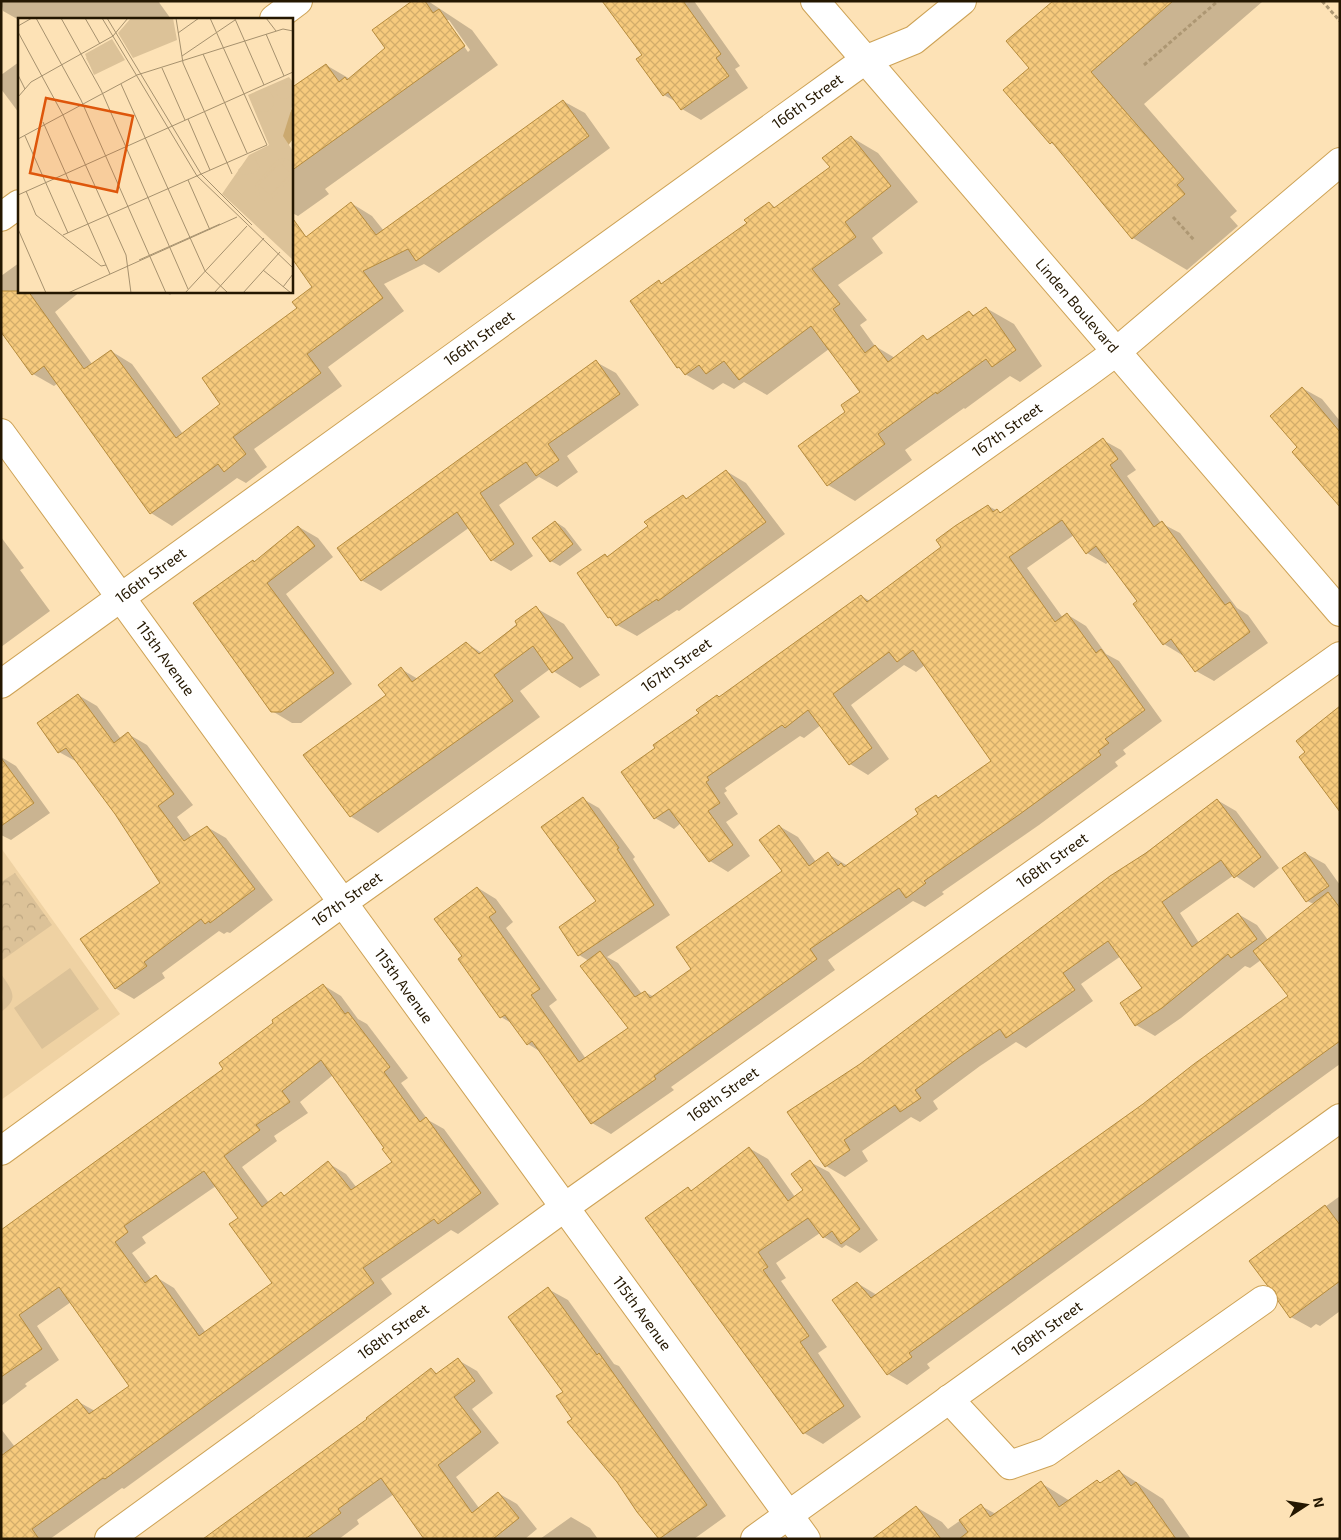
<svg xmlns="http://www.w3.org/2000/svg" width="1341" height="1540" font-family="'Exo 2',sans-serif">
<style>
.built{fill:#efd2a3}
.park{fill:url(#park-crowns)}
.pitch{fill:#dcc298}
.shadow{fill:#0003;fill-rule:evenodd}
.building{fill:url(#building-cross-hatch);stroke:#b58b3d;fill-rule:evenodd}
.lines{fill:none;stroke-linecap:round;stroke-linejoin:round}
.minor-casing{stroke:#cda255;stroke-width:30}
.major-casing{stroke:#cda255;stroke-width:30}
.path{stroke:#ad9773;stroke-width:3;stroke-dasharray:4 2.5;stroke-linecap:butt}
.minor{stroke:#fff;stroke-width:28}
.major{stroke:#fff;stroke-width:28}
.labels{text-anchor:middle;stroke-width:4.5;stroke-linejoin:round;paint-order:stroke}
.street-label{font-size:15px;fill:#241701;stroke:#fde2b6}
.inset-road{fill:none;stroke:#a6916e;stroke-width:1}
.view{fill:#de560b;fill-opacity:0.15;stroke:#de560b;stroke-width:2.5}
.inset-edge{fill:none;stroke:#241701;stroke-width:2.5}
</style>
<defs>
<pattern id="park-crowns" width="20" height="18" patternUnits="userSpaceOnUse" patternTransform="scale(1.25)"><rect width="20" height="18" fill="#dcc298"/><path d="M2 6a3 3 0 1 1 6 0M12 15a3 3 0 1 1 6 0" fill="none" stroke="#bda681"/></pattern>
<pattern id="building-cross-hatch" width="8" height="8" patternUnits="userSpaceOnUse" patternTransform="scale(1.25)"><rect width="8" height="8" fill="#f6ca7d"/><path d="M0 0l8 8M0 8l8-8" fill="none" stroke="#d3ad6a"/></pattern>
</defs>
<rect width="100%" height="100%" fill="#fde2b6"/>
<path class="built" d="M1,848L120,1014L1,1100Z"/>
<path class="park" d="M15,873L52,925L1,961V882Z"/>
<path class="pitch" d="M70,968L99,1009L42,1049L14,1008Z
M1,974C12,990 20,999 1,1012L3,997Z"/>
<path class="shadow" d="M1,1H158L171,19L19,20L3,11Z
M414,1H428L472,30L498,65L325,189L329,194L298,216L294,214L291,216V90L326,65L350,79L387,48ZM446,20H449L470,50L468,52Z
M604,1H694L740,66L735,69L748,88L701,120L682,109L678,103L664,95L644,55Z
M1054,1L1262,2L1144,104L1237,211L1230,217L1238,226L1187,270L1133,238L1087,185L1089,183L1057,146L1051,143L1031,68Z
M19,62V113L1,89V75Z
M563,101L585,113L610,148L439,273L424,264L384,284L404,311L328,367L342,386L254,449L267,467L246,483L237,478L172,526L151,513L58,383L54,386L33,374L1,324V276L19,263V291H81L55,312L92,364L111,351L132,364L183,434L222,404L314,287L307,238L351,203L372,216L384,231Z
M851,137L878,153L918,202L872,238L883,253L838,285L867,320L860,325L875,346L895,358L923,337L929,340L969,312L975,316L986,308L1014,324L1042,366L1020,382L1010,376L965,409L964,408L905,450L912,460L855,501L828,485L847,412L862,392L829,349L767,395L744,382L734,389L723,383L713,390L685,374L678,367L659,282L663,285L748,224L769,203L776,208L832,168Z
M163,291H175L170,295Z
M596,362L616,373L639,405L567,456L578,472L557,487L539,477L499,505L533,556L511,571L492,560L470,527L381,591L361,580Z
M1302,388L1322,399L1340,421V506L1299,447Z
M1103,440L1121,450L1136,470L1127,476L1161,523L1180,533L1237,608L1248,615L1268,643L1214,681L1196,671L1184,653L1182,655L1164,644L1138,602L1109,561L1106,564L1087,553L1074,535L1027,568L1063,618L1068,615L1086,626L1106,654L1119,661L1162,721L1123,750L1126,754L1115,762L1118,766L1039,825L942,892L944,894L925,907L913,901L828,960L835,970L671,1087L674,1090L611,1134L592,1123L541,1052L528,1044L513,1024L501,1017L463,957L478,888L496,899L513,922L506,928L557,1000L549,1006L586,1059L630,1028L589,961L579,955L598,902L583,799L599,808L635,857L633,859L670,915L607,957L618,963L642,994L645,992L654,997L692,969L783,871L779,826L798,837L816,862L828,854L848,866L920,814L936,796L940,798L992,762L925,665L916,672L904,665L851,705L889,759L868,775L850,764L821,725L804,738L800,736L725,788L727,791L724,793L738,814L726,822L750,856L728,872L710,861L681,823L674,829L655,818L623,772L861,596L870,601L943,548L988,506L1002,513Z
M726,471L746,483L785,534L679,611L677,610L637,636L617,625L609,617L605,555L609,557L650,527L683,496L688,499Z
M556,522L565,528L582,550L560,566L551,561Z
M299,527L318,538L333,557L286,594L352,684L301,723H292L272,711L255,563Z
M1,537L24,568L20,570L50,611L1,647Z
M536,608L564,624L600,675L580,688L550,669L520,691L540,717L378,833L350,816L388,695L401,669L418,679L466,643L482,653Z
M78,695L97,706L121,739L128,734L147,745L193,805L177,817L192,838L207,827L226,838L273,900L230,933L227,932L224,934L219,931L162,973L165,978L134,999L115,988L161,883L116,814L79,763L59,752Z
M1,757L16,766L50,813L11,840L1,835Z
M1217,800L1236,811L1279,868L1254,888L1234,875L1180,913L1199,943L1238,914L1257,925L1268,940L1314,904L1307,901L1305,853L1325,864L1340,885V1064L927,1364L930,1368L907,1385L888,1374L834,1300L857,1283L877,1295L1144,1105L1290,996L1261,960L1250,968L1245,966L1181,1018L1155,1036L1136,1025L1143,988L1121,956L1081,984L1093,1001L1026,1048L1016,1042L980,1066L933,1101L938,1109L920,1122L911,1117L862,1151L868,1161L845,1177L826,1166L860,1065Z
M323,985L341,996L358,1019L367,1024L408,1078L401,1083L428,1120L444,1129L499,1204L458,1234L451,1230L381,1279L392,1294L124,1489L122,1488L50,1539H1V1429L15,1447L77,1401L95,1411L131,1386L71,1302L37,1326L59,1360L25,1384L27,1386L1,1406V1231L225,1069ZM333,1075L386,1148L394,1162L357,1188L346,1174L328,1163L285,1196L281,1194L269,1203L242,1167L277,1141L274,1136L308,1113L300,1102ZM216,1186L240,1218L273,1284L206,1333L174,1288L156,1277L152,1280L132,1253L146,1243L142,1237Z
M749,1148L768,1159L795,1197L805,1190L810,1162L829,1172L878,1240L860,1253L846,1245L842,1248L824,1237L820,1233L776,1263L786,1278L781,1281L827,1347L818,1353L861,1417L823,1444L804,1433L647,1218L688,1188L692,1191Z
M1340,1196V1311L1320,1326L1316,1324L1311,1328L1291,1317L1277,1290L1251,1261Z
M548,1289L568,1300L614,1364L619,1366L726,1516L694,1539H659L564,1392Z
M458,1360L477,1371L493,1393L472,1409L499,1443L456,1477L479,1508L498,1493L517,1504L537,1529L525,1539H426L394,1494L357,1520L359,1524L339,1539H203L369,1420L431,1370L438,1374Z
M1119,1471L1163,1499L1191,1539H880L916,1507L942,1522L948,1529L981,1506L996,1514L1041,1483L1070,1501L1097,1481L1102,1484Z
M571,1517L590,1528L598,1539H540Z"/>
<path class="building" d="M412,1H425L433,13L439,9L465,46L291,171V88L326,64L339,82L345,77L347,80L385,48L372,30Z
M602,1H683L721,54L716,58L729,76L681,110L668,92L663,96L636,59L642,55Z
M1053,1H1173L1091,72L1184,179L1177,185L1185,194L1132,239L1052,142L1050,144L1003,90L1029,68L1006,41Z
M563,100L589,136L416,261L408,249L363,271L383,298L307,354L321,373L233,437L246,454L224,472L218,464L150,514L44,366L32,375L1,332V291H28L84,369L111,350L176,438L220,404L202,378L297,308L292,302L312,287L291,257V216L306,237L351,202L376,235Z
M851,136L891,186L845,222L856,237L812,269L840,304L833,309L865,353L875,345L888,362L923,335L927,340L969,311L973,316L986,307L1016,350L992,367L986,359L937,394L936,392L878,434L885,444L827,486L798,446L845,412L841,405L860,392L811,326L739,380L724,361L706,374L699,365L685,375L679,367L677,368L630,301L659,280L661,284L747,223L744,220L769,202L774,208L830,167L822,158Z
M596,360L620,394L548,444L559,460L536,476L526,462L480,493L514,544L491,561L457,512L361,581L337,548Z
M1302,387L1340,432V507L1292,452L1297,447L1270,416Z
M1103,438L1118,459L1110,465L1154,527L1162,521L1225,605L1230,602L1250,632L1195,672L1171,639L1163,645L1133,604L1137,601L1096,546L1086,554L1062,520L1009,557L1055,622L1067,613L1096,653L1101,649L1145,710L1105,739L1109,743L1098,751L1101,755L1020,814L924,881L926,883L906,898L899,888L810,949L817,959L654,1076L656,1079L591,1124L532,1041L527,1045L505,1015L500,1018L458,959L462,956L434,919L477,887L496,912L489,917L540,989L531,995L579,1062L628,1028L580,966L600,951L635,997L645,991L650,998L691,969L676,947L782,871L759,840L779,825L809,866L828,852L838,866L841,863L844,867L918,814L915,809L936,795L938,798L991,761L913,650L897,662L889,652L833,694L872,748L849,765L808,710L785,728L782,725L707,777L709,780L706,782L720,803L708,811L733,845L709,862L669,809L654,819L621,772L655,748L653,745L699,713L696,710L717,695L719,697L861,595L867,602L941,547L936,540L955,526L988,505L993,512L997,509L1000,513Z
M726,470L766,522L658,601L657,599L616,626L610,617L608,618L577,573L605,554L607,557L648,526L644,522L683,495L686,499Z
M555,521L573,544L550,562L532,538Z
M298,526L315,546L267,583L334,673L281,712H271L193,603L253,560L254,562Z
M536,606L573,658L552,673L533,646L494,675L513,701L350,817L303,755L386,695L378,685L401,667L412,682L466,642L479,654L517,625L515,621Z
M78,694L114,743L128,732L174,794L158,806L184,841L207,826L255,889L210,923L209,921L205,924L201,919L144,962L147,966L115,989L80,939L160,883L115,814L66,748L58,753L37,723Z
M1340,706V812L1299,757L1305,752L1296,741Z
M1,758L34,803L1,826Z
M583,797L619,848L617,849L654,905L578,956L559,927L596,901L541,827Z
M1217,799L1261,857L1234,878L1221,860L1162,902L1192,947L1238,913L1257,939L1231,958L1228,954L1162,1008L1135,1026L1120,1003L1142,988L1108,941L1063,973L1075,990L1006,1038L1000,1029L961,1056L915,1090L921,1098L900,1112L895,1105L844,1140L850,1150L825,1167L787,1112L860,1064L1110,876L1146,853Z
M1305,852L1329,886L1306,902L1282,868Z
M1328,892L1340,908V1041L938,1332L909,1353L912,1357L887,1375L832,1300L857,1282L871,1298L1143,1104L1194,1064L1288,996L1253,951Z
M323,984L345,1014L348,1012L390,1067L384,1072L420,1122L426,1117L481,1193L438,1224L434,1219L363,1268L374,1283L105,1479L103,1478L32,1529L39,1539H1V1456L77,1399L89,1414L129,1386L59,1287L19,1315L42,1349L1,1377V1230L223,1069L219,1063L273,1023L272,1020ZM321,1060L384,1148L382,1149L392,1162L351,1190L328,1161L284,1196L281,1192L262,1207L224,1156L260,1130L256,1125L290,1102L282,1091ZM204,1171L238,1218L229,1224L272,1283L199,1336L156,1275L145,1283L115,1242L128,1232L124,1226Z
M749,1147L788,1201L803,1190L791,1174L810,1160L860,1229L841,1244L832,1231L823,1238L808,1218L758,1252L768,1267L763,1270L809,1336L800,1342L844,1406L803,1434L645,1218L688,1187L691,1191Z
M1325,1205L1340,1225V1281L1290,1318L1278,1301L1275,1291L1267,1285L1249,1261Z
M548,1287L597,1355L599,1353L707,1505L659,1539L637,1512L617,1482L567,1422L572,1419L556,1396L563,1392L508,1317Z
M458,1358L475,1381L454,1397L481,1432L438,1465L472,1513L498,1492L519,1518L493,1539H424L381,1478L338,1509L341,1513L305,1539H203L367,1419L366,1418L431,1368L436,1374Z
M1119,1470L1131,1486L1136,1482L1176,1539H959L968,1532L959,1520L981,1504L990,1517L1041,1481L1059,1507L1097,1480L1100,1483Z
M916,1506L941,1539H872Z"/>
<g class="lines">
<defs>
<g id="minor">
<path d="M274,19L298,1"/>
<path d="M1,217L19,204"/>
<path id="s1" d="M1,433L806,1539"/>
<path id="s2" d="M1,684L865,60L914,40L962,1"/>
<path id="s3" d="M1,1151L342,903L1086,374L1116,352L1340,162"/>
<path d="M949,1399L1010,1465L1047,1452L1263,1300"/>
<path id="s4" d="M109,1539L565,1207L1340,656"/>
<path id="s5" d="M755,1539L1340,1118"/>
</g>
<g id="major">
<path id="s6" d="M815,1L1340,612"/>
</g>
</defs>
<use href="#minor" class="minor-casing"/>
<use href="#major" class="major-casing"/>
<path class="path" d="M1322,1L1340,21
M1144,65L1218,1
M1173,217L1195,241"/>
<use href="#minor" class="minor"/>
<use href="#major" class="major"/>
</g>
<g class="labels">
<g class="street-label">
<text dy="5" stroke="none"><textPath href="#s2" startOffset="995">166th Street</textPath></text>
<text dy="5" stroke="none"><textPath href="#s6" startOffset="402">Linden Boulevard</textPath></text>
<text dy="5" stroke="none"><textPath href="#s2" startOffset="590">166th Street</textPath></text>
<text dy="5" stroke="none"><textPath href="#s3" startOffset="1238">167th Street</textPath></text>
<text dy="5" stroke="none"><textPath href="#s2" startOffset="185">166th Street</textPath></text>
<text dy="5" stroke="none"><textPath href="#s1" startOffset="279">115th Avenue</textPath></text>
<text dy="5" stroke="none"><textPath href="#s3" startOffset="832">167th Street</textPath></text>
<text dy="5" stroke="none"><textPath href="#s4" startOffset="1162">168th Street</textPath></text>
<text dy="5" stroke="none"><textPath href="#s3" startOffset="428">167th Street</textPath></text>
<text dy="5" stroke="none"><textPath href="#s1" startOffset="684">115th Avenue</textPath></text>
<text dy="5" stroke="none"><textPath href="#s4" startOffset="758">168th Street</textPath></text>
<text dy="5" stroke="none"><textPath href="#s1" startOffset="1089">115th Avenue</textPath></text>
<text dy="5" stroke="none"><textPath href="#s5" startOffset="360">169th Street</textPath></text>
<text dy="5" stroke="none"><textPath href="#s4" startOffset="352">168th Street</textPath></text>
</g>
</g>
<g transform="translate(18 18)">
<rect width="275" height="275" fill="#fde2b6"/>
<path d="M275,89V121L269,129L246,138Z" fill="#cba96f"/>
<path d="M113,0H155L159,22L115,40L100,15ZM94,21L107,42L76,57L67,36ZM271,59L275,64V86L265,118L275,133V242L204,176L231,137L251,127L230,77Z" fill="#dcc298"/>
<path d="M235,137L242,150L236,155L224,157L220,152Z" fill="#dcc298"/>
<path d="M95,25L103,40L76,54L68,40ZM258 73a8 8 0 1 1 16 0a8 8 0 1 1-16 0ZM234 83a11 11 0 1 1 22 0a11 11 0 1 1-22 0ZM266,140L275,144V158L250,185L238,178L237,167L258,143ZM268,142L274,148L273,156L252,178H242L240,166L260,145ZM262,145L273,155L252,177L241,167Z" fill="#dcc298" fill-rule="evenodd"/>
<path class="inset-road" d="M18,0L63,82L148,275M43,0L83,72L170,271M67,0L82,26M84,0L179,158L275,250M89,0L183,156L234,207M158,0L165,45L214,156M248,0L258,13M217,1L246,67M0,8L14,0M0,14L45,97L108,237L113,275M160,15L181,0M248,16L266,58M185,36L229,135M164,38L217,2M144,50L167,102M0,57L7,71M103,66L187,253L210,275M0,79L13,64L95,18L110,0M170,101L192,152M25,104L92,256M7,118L50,215M0,121L119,57L265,11L275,13M170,162L192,212M8,173L18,197L83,248L88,247M0,177L275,54M0,211L28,275M45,217L249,127L192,0M121,242L202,206M245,252L273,275M265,269L275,256M50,275L219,199M167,275L229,208M196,275L246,220M225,275L262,234"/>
<path class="view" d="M28,80L115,98L99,174L12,155Z"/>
<rect width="275" height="275" class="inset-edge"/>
</g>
<rect width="1341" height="1540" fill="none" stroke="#241701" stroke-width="5"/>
<g transform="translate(1306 1505) rotate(78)" stroke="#fde2b6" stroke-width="4" paint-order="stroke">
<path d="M0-4L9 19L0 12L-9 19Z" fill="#241701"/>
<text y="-8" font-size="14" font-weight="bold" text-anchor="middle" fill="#241701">N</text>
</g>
</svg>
